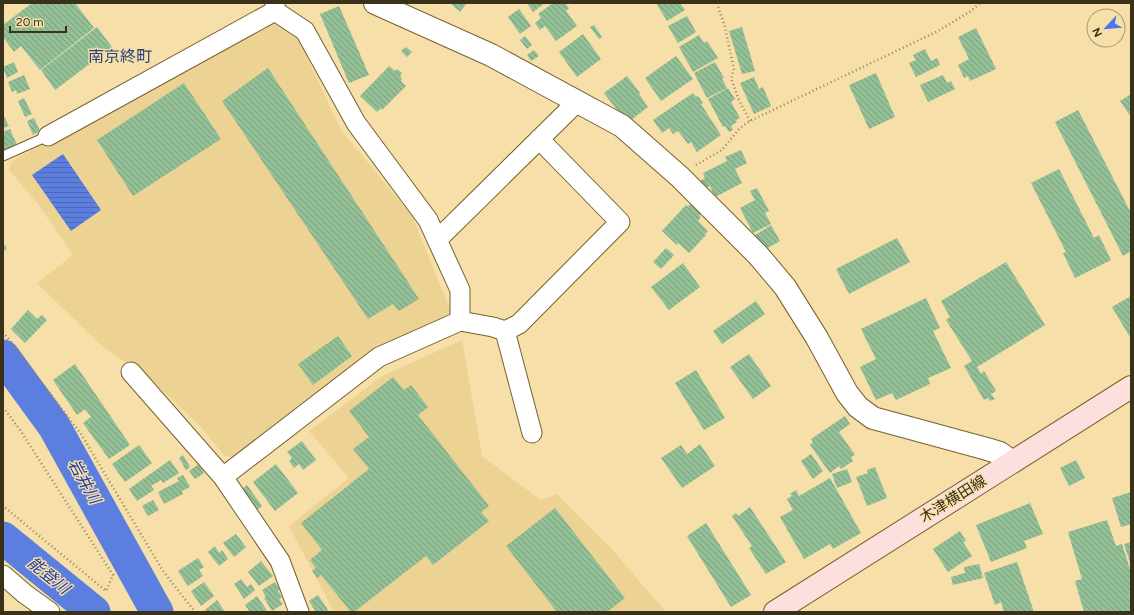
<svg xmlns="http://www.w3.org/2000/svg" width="1134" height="615" font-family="Figtree,'Noto Sans JP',sans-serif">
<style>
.built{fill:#ecd293}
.water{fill:url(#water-rules)}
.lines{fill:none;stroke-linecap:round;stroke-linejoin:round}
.river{stroke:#5c7edf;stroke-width:33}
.building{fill:url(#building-back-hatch)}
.service-casing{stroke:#76612e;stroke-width:11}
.minor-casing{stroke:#76612e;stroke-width:21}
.tertiary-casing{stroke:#76612e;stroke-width:24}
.secondary-casing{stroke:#76612e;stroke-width:24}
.path{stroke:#94845e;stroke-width:2.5;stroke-dasharray:1 3;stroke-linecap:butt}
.service{stroke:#fff;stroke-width:9}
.minor{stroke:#fff;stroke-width:19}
.tertiary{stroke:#fff;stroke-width:22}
.secondary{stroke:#fde0dd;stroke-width:22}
.labels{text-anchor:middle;stroke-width:3;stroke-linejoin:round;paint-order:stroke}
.street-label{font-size:15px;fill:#3a311b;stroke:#f6dfa8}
.neighbourhood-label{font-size:16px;fill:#2d417a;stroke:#f6dfa8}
.water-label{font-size:16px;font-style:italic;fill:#1f38a9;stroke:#f6dfa8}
</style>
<defs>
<pattern id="water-rules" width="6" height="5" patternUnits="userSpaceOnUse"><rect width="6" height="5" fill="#5c7edf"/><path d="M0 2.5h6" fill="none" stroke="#4d68b4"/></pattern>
<pattern id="building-back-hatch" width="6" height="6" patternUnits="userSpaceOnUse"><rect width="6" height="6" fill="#93c097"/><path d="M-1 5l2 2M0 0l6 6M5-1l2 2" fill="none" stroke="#799d7a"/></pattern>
</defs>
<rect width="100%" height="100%" fill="#f6dfa8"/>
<path class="built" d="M267,21L295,31L341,130L412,216L451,312L445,320L372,349L234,458L224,455L201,427L153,381L103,347L37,283L73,255L38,204L9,170L12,161Z
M462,340L482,456L541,500L557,494L609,546L666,612H334L289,526L349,478L309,431L382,376Z"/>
<path class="water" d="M63,154L101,210L71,231L32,175Z"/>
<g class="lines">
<path class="river" d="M3,356L54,426L157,612
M3,538L94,612"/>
</g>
<path class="building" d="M32,3H75L94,28L40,70L21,46L14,52L3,37V25Z
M450,3H467L460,12Z
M527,3H545L533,12Z
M553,3H565L569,8L566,11L577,26L556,41L545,26L540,30L535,23L541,18L538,14Z
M656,3H680L685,10L667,21Z
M339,6L369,75L349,83L320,14Z
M519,9L531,26L520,34L508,17Z
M687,16L696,32L678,43L668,26Z
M594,25L602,37L599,39L590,27Z
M97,27L112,47L55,90L41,70Z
M742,27L755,71L742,74L729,31Z
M976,28L996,69L970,81L968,76L964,78L958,65L969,59L958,37Z
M583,34L601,59L577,77L559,52Z
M699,35L704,43L707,41L718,58L693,72L679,47Z
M525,36L532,45L527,49L520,40Z
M406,47L412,52L407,57L401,51Z
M925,49L931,61L937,58L940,65L916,77L909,63L916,60L913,55Z
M534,50L539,56L531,61L527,55Z
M676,56L693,79L661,101L645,78Z
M14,62L18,72L7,78L3,67Z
M715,62L724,78L722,79L727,88L707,98L694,73Z
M389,66L395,71L397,69L402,73L400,76L402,79L401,81L406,86L382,110L381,108L377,112L360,96Z
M268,68L419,299L399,311L393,304L368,319L222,101Z
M876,73L895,117L869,129L849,85Z
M24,75L30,89L17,94L16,90L12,92L8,82Z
M943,75L947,83L951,81L955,89L928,102L920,85Z
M627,76L640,93L639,94L648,107L627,123L604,93Z
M754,77L759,89L763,87L771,106L754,114L740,83Z
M184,83L221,139L133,196L97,140Z
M728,88L735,99L731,102L740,118L736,120L737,122L731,126L733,130L729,132L725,126L723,127L708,99Z
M693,93L696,97L698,96L703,103L701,104L721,135L697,152L691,142L688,144L678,131L673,134L669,128L662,133L653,120Z
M1131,94V117L1120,101Z
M24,98L32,114L25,117L18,101Z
M1078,110L1131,213V251L1123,256L1055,122Z
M3,116H4L9,126L3,128Z
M34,118L40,131L33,135L27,121Z
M10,129L17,145L3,151V132Z
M741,150L747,163L735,169L742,183L715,197L710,186L704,189L700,181L705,178L703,173L727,161L725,157Z
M1059,169L1094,238L1099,235L1111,260L1075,278L1063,253L1066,252L1031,183Z
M757,188L769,211L765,213L771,224L753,233L740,208L755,200L750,191Z
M690,204L701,214L699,216L701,217L698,221L708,231L705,234L706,235L689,253L678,243L677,245L662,231L686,205L688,207Z
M771,225L780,241L764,250L755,235Z
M897,238L910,262L849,294L836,269Z
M3,243L7,248L3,252Z
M666,248L674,255L661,269L653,262Z
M1006,262L1045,325L977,367L981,374L984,371L996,391L991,394L995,399L990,401L988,398L984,400L964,366L972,361L946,320L950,317L941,301Z
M683,263L700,287L669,310L651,287Z
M1131,296V339L1112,307Z
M926,298L940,328L933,331L951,368L928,378L930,384L896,400L892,393L876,400L860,367L876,359L861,329Z
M756,301L765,314L722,344L713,331Z
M28,310L37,319L42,315L47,320L25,343L11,329Z
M338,336L352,356L313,385L298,364Z
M749,354L771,386L753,399L730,367Z
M75,364L130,445L109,459L83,423L91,417L85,409L77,415L53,380Z
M696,370L725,418L704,430L675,383Z
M393,377L404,390L411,385L428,407L418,415L489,506L481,512L489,521L433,565L426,556L354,612H351L321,575L317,578L312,571L316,568L310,560L322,550L301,523L369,469L353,449L369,437L349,411Z
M845,416L850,424L839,432L855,455L851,457L853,461L841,469L839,466L830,473L810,445L813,442L811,439Z
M302,441L316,460L303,470L299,464L294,468L289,461L292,458L287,452Z
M700,444L715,466L682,488L661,458L681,445L687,454Z
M139,445L152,463L125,482L112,464Z
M811,454L823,471L813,479L801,461Z
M183,455L190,467L186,470L179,458Z
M170,460L179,473L163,483L161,480L151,486L154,490L137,501L129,489Z
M1076,460L1085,478L1069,486L1060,468Z
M199,464L204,473L195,479L189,471Z
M276,464L298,493L275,511L253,482Z
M875,467L887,498L867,506L856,477L868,473L867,470Z
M847,469L852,482L837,488L832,474Z
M183,475L190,487L182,491L183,494L164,504L158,492L179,481L177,478Z
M830,478L861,533L833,549L830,544L804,559L780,517L793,510L787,499L792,496L790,494L796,490L799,496Z
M247,485L262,506L256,511L240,490Z
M1131,492V524L1121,527L1112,498Z
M153,500L159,510L148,516L142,506Z
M1030,503L1043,534L1024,541L1027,548L991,562L976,525Z
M750,507L786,562L766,574L749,548L752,546L732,516L736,513L738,516Z
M555,508L625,598L607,612H557L506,546Z
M1107,520L1116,546L1122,544L1131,572V594L1129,595L1131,600V612H1084L1075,581L1082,579L1068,532Z
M706,523L751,595L731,607L687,536Z
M960,531L966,541L963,542L972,556L948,572L933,549Z
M236,534L246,547L234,557L223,543Z
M1131,542V566L1124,544Z
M215,546L219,553L222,550L228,559L219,566L208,552Z
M198,558L204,567L199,570L203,576L188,586L178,571Z
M261,561L273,576L259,586L248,572Z
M1017,562L1034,612H1004L1001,602L995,605L984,573Z
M979,564L983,578L953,585L951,577L965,573L964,567Z
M241,579L247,587L251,584L255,590L244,599L234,584Z
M204,582L214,596L201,606L191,591Z
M275,582L280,589L278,591L282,597L279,599L283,604L272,611L264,598L266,597L262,590Z
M318,595L328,610L325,612H316L309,601Z
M257,596L268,612H250L245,605Z
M217,600L225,612H206L205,610Z"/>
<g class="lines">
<defs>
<path id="service" d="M3,156L48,136"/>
<path id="minor" d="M48,136L275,11V3
M437,240L578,101
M460,321L493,327L505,331L519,324L620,222L539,139
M505,331L532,433
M131,372L223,477L280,561L299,612
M223,477L379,357L460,321V290L428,220L356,123L305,31L275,11
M3,575L25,594L50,612"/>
<path id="tertiary" d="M375,3L491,55L622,126L680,177L758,255L785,287L817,338L847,393L858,407L873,418L987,449L1000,453L1012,462"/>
<path id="secondary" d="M775,612L1131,387"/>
</defs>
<use href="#service" class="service-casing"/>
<use href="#minor" class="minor-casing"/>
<use href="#tertiary" class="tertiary-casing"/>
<use href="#secondary" class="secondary-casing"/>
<path class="path" d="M717,3L725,27L734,70L731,78L738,98L750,121
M696,165L722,150L740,128L750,121L938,31L971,11L980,3
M3,332L81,434L163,571L195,612
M3,407L20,430L113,575L106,591L3,506"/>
<use href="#service" class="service"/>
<use href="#minor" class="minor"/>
<use href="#tertiary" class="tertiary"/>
<use href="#secondary" class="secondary"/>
</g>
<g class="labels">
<g class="street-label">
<text transform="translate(953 499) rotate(-32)" y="5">木津横田線</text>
</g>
<g class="neighbourhood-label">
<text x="120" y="62">南京終町</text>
</g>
<g class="water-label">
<text transform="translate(85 481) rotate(61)" y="6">岩井川</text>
<text transform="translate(49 575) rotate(39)" y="6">能登川</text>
</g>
</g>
<rect width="1134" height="615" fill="none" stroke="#3a311b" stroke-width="8"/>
<g transform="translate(1106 28) rotate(244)"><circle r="19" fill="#f6dfa8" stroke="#ab9970"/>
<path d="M0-3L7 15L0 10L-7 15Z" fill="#5076ea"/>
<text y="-6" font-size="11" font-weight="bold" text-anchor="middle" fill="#3a311b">N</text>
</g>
<path d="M10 26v6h56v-6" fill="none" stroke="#3a311b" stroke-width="2"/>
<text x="16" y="26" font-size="12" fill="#3a311b" stroke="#f6dfa8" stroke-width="3" paint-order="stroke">20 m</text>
</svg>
